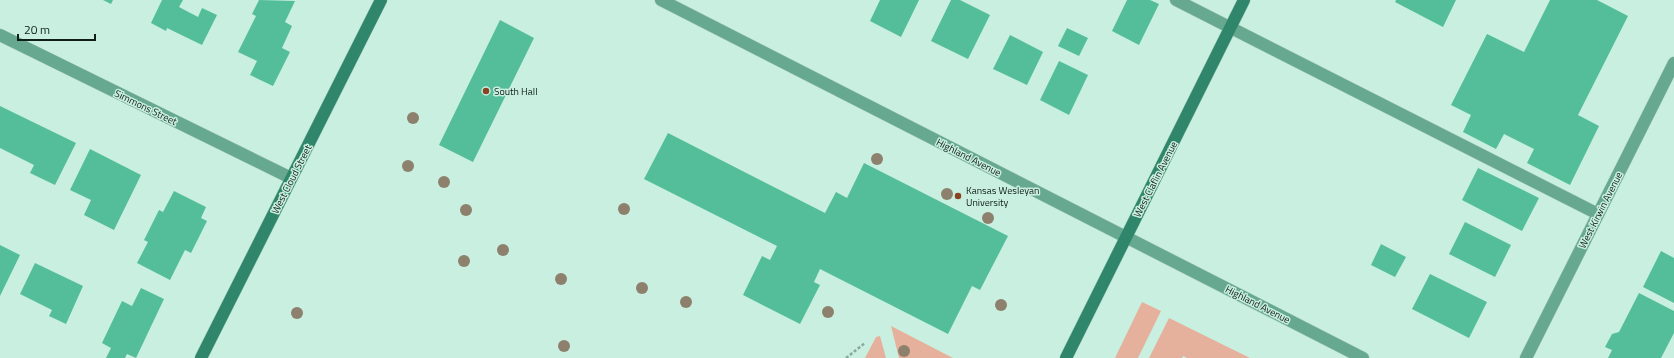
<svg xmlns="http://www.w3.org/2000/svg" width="1674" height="358" font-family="'Titillium Web',sans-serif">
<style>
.green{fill:#e6b19c}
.building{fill:#54be9b}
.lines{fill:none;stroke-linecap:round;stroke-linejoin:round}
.lane-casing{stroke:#a7c9bb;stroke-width:13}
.street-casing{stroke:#a7c9bb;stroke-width:13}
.secondary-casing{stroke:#a7c9bb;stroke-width:13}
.path{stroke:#8aa99d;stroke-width:2.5;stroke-dasharray:3 2;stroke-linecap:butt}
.lane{stroke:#66a990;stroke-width:12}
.street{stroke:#66a990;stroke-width:12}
.secondary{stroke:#2f866b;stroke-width:12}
.tree{fill:#8d816d}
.poi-dot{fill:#8a4223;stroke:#c8efdf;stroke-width:1.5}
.labels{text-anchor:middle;stroke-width:3;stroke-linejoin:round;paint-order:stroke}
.poi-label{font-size:10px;fill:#101e19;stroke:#c8efdf;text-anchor:start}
.street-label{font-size:10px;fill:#101e19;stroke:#c8efdf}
</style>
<rect width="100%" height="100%" fill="#c8efdf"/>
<path class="green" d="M1142,302L1161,311L1138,358H1115Z
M1169,318L1250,358H1187L1183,356L1182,358H1149Z
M891,326L953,358H899Z
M880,336L886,358H865L876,337Z"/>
<path class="building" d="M103,0H113L111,4Z
M162,0H183L179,7L198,17L202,8L217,15L202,45L167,28L166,31L151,23Z
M259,0L295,1L285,22L292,26L282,48L290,52L273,86L250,75L257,61L238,52L256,16L252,14Z
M880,0H919L901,37L870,21Z
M951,0H960L990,15L968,59L931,41Z
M1127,0H1150L1159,4L1139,45L1112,31Z
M1396,0H1456L1443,27L1395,2Z
M1550,0H1597L1628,16L1578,115L1599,126L1570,185L1527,163L1534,149L1504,134L1496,149L1463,132L1471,115L1451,105L1487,34L1524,52Z
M500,20L534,38L473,162L439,145Z
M1067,28L1088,38L1079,56L1058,46Z
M1010,35L1043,52L1027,85L993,69Z
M1059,61L1088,75L1069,115L1040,100Z
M0,106L76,143L55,185L30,173L34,165L0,148Z
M668,133L825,213L836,192L847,198L864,163L1008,236L980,290L972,286L948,334L820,269L814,282L820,285L800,324L743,295L762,256L770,260L777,246L644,179Z
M90,149L141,175L114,230L84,215L91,200L70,190Z
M1478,168L1539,198L1522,231L1462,200Z
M174,191L206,207L201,218L207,221L191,253L185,250L170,280L137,263L148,242L144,240L159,210L163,212Z
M1465,222L1511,245L1495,277L1449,254Z
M1381,244L1406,257L1395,277L1371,265Z
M0,245L20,255L0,296Z
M1661,251L1674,258V303L1643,287Z
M35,263L83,286L66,324L49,316L52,310L20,294Z
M1430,274L1487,302L1469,338L1412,309Z
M141,288L164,299L136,358L127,354L125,358H106L111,348L102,343L122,301L132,306Z
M1639,293L1674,311V333L1661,358H1608L1612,350L1605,347L1612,334L1619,332Z"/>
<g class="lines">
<defs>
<path id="lane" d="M1176,0L1598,214"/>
<path id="street" d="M661,0L1363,358
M0,35L291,178
M1526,358L1674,63"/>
<path id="secondary" d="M201,358L381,0
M1066,358L1244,0"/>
</defs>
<use href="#lane" class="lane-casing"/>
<use href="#street" class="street-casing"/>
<use href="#secondary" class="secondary-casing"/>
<path class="path" d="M846,358L865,343"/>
<use href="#lane" class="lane"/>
<use href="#street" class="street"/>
<use href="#secondary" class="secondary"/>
</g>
<g class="tree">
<circle cx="413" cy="118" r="6"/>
<circle cx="877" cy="159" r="6"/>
<circle cx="408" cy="166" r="6"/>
<circle cx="444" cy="182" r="6"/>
<circle cx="947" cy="194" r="6"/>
<circle cx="624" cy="209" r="6"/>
<circle cx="466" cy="210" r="6"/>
<circle cx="988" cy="218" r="6"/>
<circle cx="503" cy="250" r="6"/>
<circle cx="464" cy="261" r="6"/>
<circle cx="561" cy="279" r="6"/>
<circle cx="642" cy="288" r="6"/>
<circle cx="686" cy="302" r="6"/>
<circle cx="1001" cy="305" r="6"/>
<circle cx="828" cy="312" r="6"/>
<circle cx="297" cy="313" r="6"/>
<circle cx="564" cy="346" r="6"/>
<circle cx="904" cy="351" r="6"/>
</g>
<g class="poi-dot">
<circle cx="486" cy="91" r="4"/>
<circle cx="958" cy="196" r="4"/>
</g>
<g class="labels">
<g class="poi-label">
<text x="494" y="95">South Hall</text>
<text x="966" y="194">Kansas Wesleyan<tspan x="966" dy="12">University</tspan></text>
</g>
<g class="street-label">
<text transform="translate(146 107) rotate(26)" y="4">Simmons Street</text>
<text transform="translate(969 157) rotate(27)" y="4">Highland Avenue</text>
<text transform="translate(291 179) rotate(-63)" y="4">West Cloud Street</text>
<text transform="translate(1155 179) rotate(-63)" y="4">West Claflin Avenue</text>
<text transform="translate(1600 210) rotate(-63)" y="4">West Kirwin Avenue</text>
<text transform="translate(1258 304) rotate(27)" y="4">Highland Avenue</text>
</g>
</g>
<path d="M18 34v6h77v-6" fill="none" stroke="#101e19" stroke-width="2"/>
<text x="24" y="34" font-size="12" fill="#101e19" stroke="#c8efdf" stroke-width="3" paint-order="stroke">20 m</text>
</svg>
